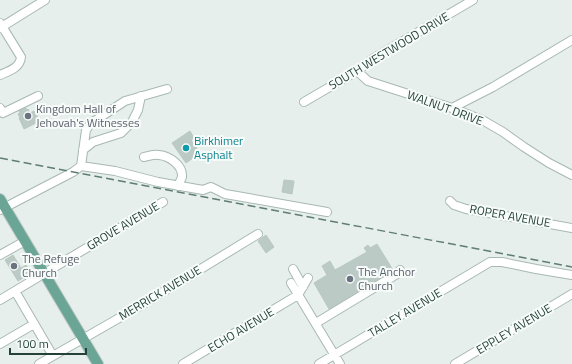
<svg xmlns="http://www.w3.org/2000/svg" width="572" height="364" font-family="'Titillium Web',sans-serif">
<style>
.building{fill:#bbcac4;stroke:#b8c9c2}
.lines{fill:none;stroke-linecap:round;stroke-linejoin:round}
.minor-casing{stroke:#a8b8b2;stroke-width:10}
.major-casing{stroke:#c2cac8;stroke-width:12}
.minor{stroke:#fff;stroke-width:8}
.major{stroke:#6aa596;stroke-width:10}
.rail{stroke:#5f7d75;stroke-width:1.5;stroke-dasharray:8 4;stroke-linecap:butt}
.worship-dot{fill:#6b7280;stroke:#f7fbf9;stroke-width:1.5}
.culture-dot{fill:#0f9aa8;stroke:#f7fbf9;stroke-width:1.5}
.labels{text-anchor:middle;stroke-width:4;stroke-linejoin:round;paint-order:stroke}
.street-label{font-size:12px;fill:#24423a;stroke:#f7fbf9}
.worship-label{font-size:12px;fill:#5b616d;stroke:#f7fbf9;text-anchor:start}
.culture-label{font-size:12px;fill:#0d838f;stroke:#f7fbf9;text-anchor:start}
</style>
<rect width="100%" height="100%" fill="#e6efeb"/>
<path class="building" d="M26,108L27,110L28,109L30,113L34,111L40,121L24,129L19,118H20L18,114L20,113L19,111Z
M190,131L194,138L191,140L200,153L186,163L172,143Z
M284,180L294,181L292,194L282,192Z
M266,235L274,247L266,253L258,241Z
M377,244L393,270L329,309L314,283L327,275L322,266L330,261L335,270L367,252L364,248L368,245L370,248Z
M13,255L21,268L26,265L31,273L18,281L5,260Z"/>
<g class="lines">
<defs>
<path id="minor" d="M0,23L21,57C20,68 9,71 0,75
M0,28L45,0
M357,71L368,81L452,108L484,121L503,132L524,147L549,163L572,175
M304,102L357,71L374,58L473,0
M0,108L3,113L38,96
M452,108L493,87L572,40
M83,150L93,142L121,133L132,122L138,110L141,96
M144,157C149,156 154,154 159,155C169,156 183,165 182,177C181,180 179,183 178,186
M81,166L86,130L90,124L125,101L167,89
M450,201L454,205L466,209L572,228
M0,210L73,172L81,166L115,171L158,182L203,190L211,187L225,194L237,196L327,212
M0,255L25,241
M293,269L303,287
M291,283L340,364
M15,291L53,356
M0,300L163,202
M316,323L397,274L400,270
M0,344L34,324
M39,364L140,306L258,234
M183,364L298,295L308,278
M319,364L490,262H502L536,269L572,275
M455,364L572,294"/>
<path id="major" d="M0,199L98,364"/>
</defs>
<use href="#minor" class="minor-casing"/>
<use href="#major" class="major-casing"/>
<use href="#minor" class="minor"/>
<use href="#major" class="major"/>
<path class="rail" d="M0,158L572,267"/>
</g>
<g class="worship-dot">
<circle cx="28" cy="116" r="4"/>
<circle cx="14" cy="266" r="4"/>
<circle cx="350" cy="279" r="4"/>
</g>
<circle class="culture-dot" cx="186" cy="148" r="4"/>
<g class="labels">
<g class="street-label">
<text transform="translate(389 51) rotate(-31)" y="4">SOUTH WESTWOOD DRIVE</text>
<text transform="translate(445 108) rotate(20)" y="4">WALNUT DRIVE</text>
<text transform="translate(510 216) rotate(10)" y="4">ROPER AVENUE</text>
<text transform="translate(123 226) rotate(-31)" y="4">GROVE AVENUE</text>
<text transform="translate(160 293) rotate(-31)" y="4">MERRICK AVENUE</text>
<text transform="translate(405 313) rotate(-31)" y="4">TALLEY AVENUE</text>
<text transform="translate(514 329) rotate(-31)" y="4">EPPLEY AVENUE</text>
<text transform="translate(241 330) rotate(-31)" y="4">ECHO AVENUE</text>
</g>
<g class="worship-label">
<text x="36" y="113">Kingdom Hall of<tspan x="36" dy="14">Jehovah's Witnesses</tspan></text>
<text x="22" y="263">The Refuge<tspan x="22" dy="14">Church</tspan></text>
<text x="358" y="276">The Anchor<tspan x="358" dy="14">Church</tspan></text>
</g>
<g class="culture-label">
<text x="194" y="145">Birkhimer<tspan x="194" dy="14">Asphalt</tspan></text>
</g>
</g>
<path d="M10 348v6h76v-6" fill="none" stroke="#24423a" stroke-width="2"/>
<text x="16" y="348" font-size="12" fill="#24423a" stroke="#f7fbf9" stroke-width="3" paint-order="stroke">100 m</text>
</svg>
